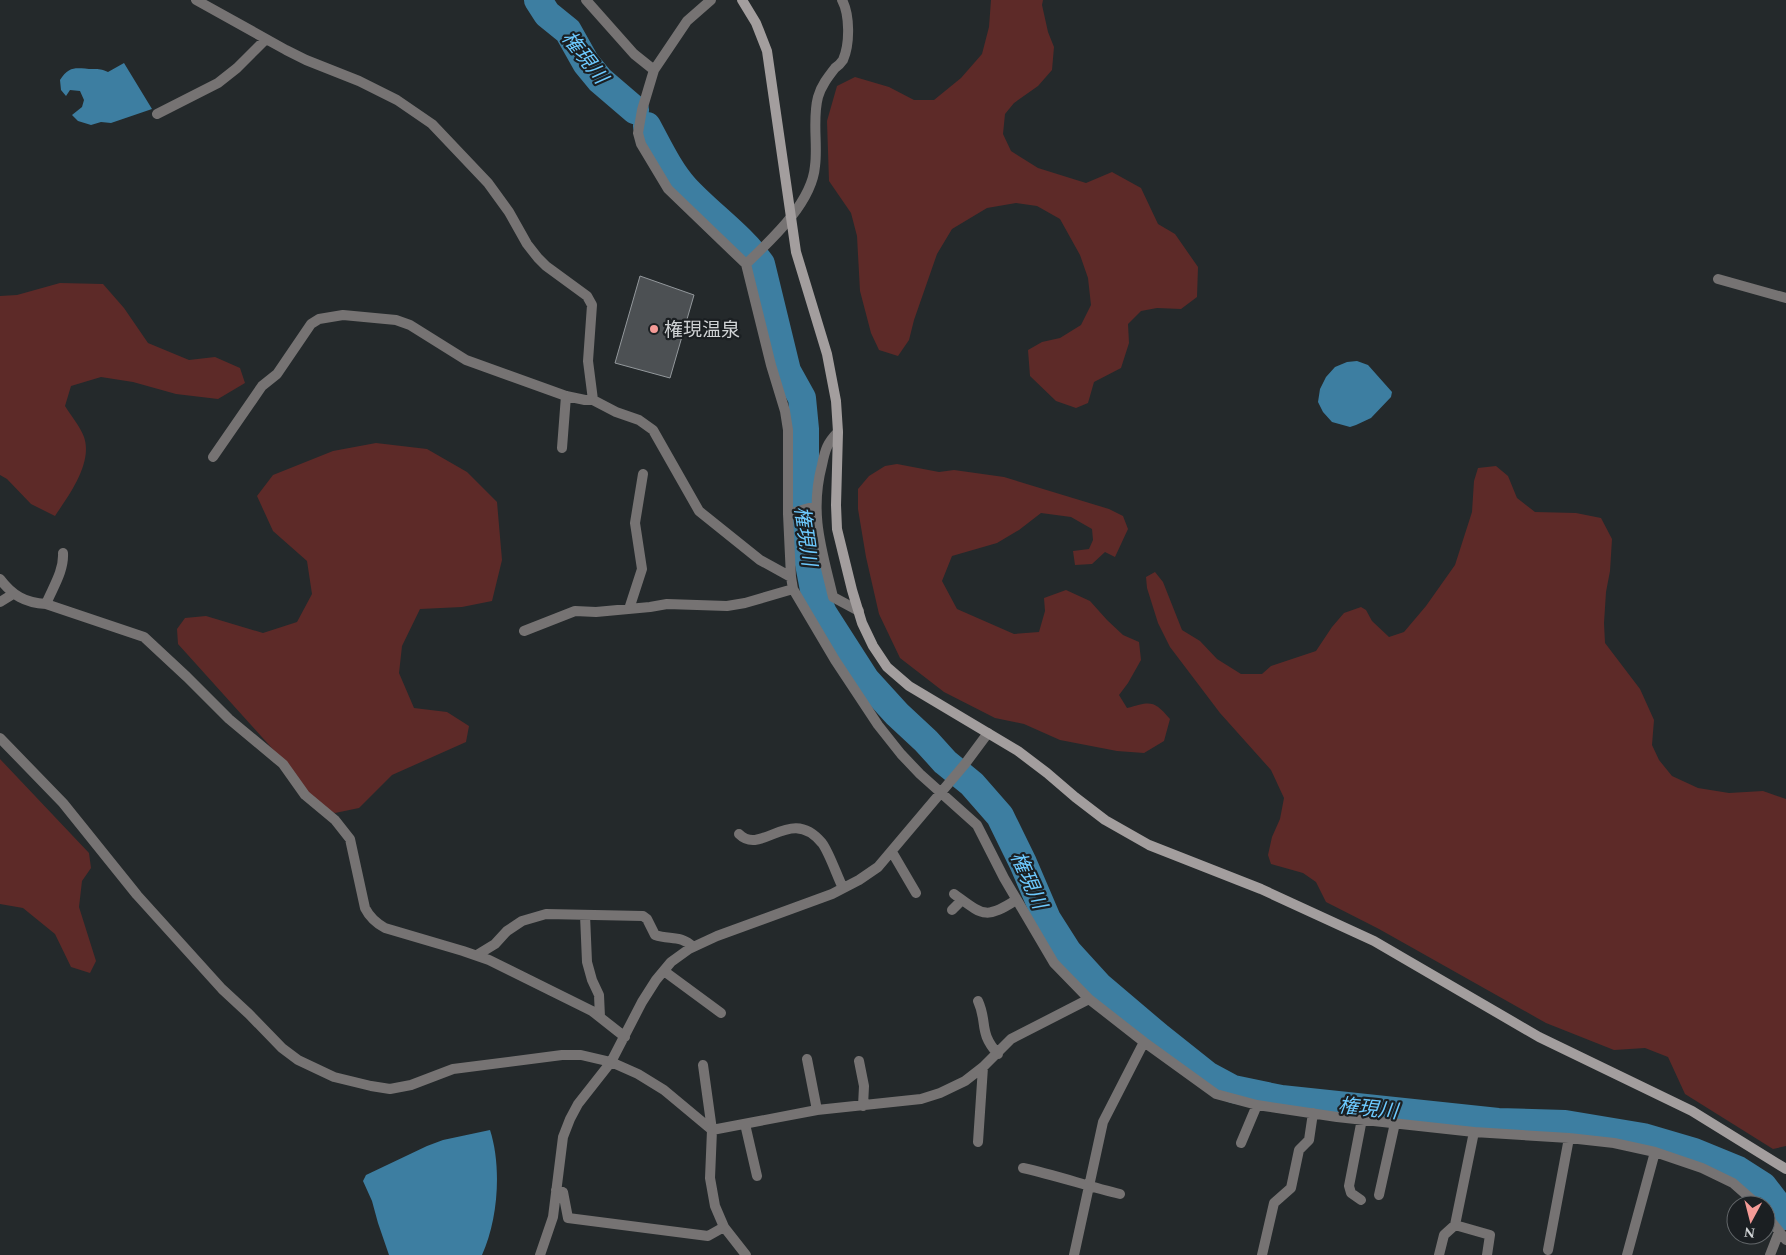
<svg xmlns="http://www.w3.org/2000/svg" width="1786" height="1255" font-family="Spectral,'Noto Sans JP',serif">
<style>
.green{fill:#5d2a28}
.water{fill:#3d7ea1}
.lines{fill:none;stroke-linecap:round;stroke-linejoin:round}
.river{stroke:#3d7ea1;stroke-width:28}
.building{fill:#4c5053;stroke:#93989c}
.street{stroke:#767373;stroke-width:10}
.secondary{stroke:#a39e9e;stroke-width:10}
.poi-dot{fill:#f59b97;stroke:#1b1f22;stroke-width:2}
.labels{text-anchor:middle;stroke-width:4.5;stroke-linejoin:round;paint-order:stroke}
.poi-label{font-size:19px;fill:#d0d3d5;stroke:#1b1f22;text-anchor:start}
.water-label{font-size:20px;font-style:italic;fill:#6dcaff;stroke:#1b1f22}
</style>
<rect width="100%" height="100%" fill="#24292b"/>
<path class="green" d="M991,0H1043L1042,5L1048,32L1054,47L1052,70L1038,86L1014,103L1005,114L1003,134L1011,151L1038,168L1086,183L1112,172L1141,188L1158,224L1175,234L1198,267L1197,297L1181,309L1157,308L1141,311L1128,324L1129,343L1121,368L1094,382L1088,403L1076,408L1056,401L1030,376L1028,350L1042,342L1060,338L1081,325L1091,305L1088,278L1080,255L1060,219L1037,206L1016,203L987,208L952,229L937,254L914,320L909,340L898,356L879,350L871,333L860,291L857,236L851,213L829,181L827,121L837,86L855,77L889,87L914,100H934L961,78L982,54L989,27Z
M60,283L103,284L124,308L148,343L189,360L215,357L240,368L245,383L218,399L176,394L133,382L101,377L71,386L65,406C71,416 80,426 84,437C93,463 69,495 55,516L31,504L7,479L0,475V296L17,295Z
M376,443L427,449L467,472L497,502L502,560L492,601L462,607L420,609L402,646L399,673L414,708L447,712L469,726L466,742L392,775L359,808L335,813L312,801L287,765L178,644L177,629L185,618L206,616L263,633L297,622L312,594L307,561L273,531L257,496L273,475L333,451Z
M897,464L939,472L954,470L1004,477L1109,509L1123,516L1128,529L1115,557L1105,552L1092,564L1075,565L1073,551L1089,549L1093,540L1092,529L1071,517L1041,513L1019,530L997,543L952,556L942,581L957,609L1014,634L1039,632L1045,611L1044,598L1066,590L1090,601L1107,620L1123,635L1139,642L1141,660L1128,683L1119,695L1127,708C1151,701 1154,700 1170,719L1164,741L1144,753L1117,751L1060,740L1024,724L995,718L944,692L900,658L879,614L866,557L858,509V489L869,476L885,466Z
M1496,466L1508,476L1517,498L1535,512L1576,513L1601,518L1612,539L1610,571L1606,592L1604,623L1605,643L1640,689L1654,720L1652,745L1659,760L1672,776L1698,788L1729,793L1763,791L1786,799V1146L1773,1149L1685,1094L1668,1057L1645,1048L1614,1050L1546,1023L1379,929L1326,902L1316,882L1303,873L1271,864L1268,855L1272,837L1280,819L1284,798L1271,770L1220,713L1170,647L1158,623L1147,588L1146,577L1155,572L1163,582L1182,630L1200,641L1217,659L1241,674H1262L1271,666L1316,651L1332,627L1344,613L1361,607L1366,610L1372,621L1389,637L1404,632L1426,606L1455,565L1472,512L1474,481L1478,468Z
M0,759L89,853L91,868L82,881L79,907L96,961L90,973L71,967L55,934L23,908L0,904Z"/>
<path class="water" d="M124,63L152,109L111,123L101,122L91,125L78,121L72,115L82,107L84,100L80,91L70,90L66,96L61,90L60,80C70,64 78,69 93,69C100,69 101,69 108,72Z
M1357,361L1368,365L1392,392L1391,397L1371,418L1356,425L1350,427L1332,422L1323,412L1318,402L1320,389L1326,377L1335,367L1347,362Z
M490,1130C502,1167 498,1220 482,1255H389L378,1223L372,1201L363,1181L366,1175L427,1146L443,1140Z"/>
<g class="lines">
<path class="river" d="M538,0L547,14L568,31L586,63L600,80L635,110
M647,126C659,148 669,170 685,188C710,215 740,235 761,264L787,371L802,398L805,429V461L800,500L802,527L815,595L823,613L866,680L897,714L926,741L945,762L972,784L1000,816L1023,863L1047,919L1068,952L1099,986L1158,1036L1207,1075L1233,1089L1281,1099L1498,1122L1565,1124L1643,1137L1694,1152L1738,1170L1763,1186L1786,1216"/>
</g>
<path class="building" d="M640,276L694,295L670,378L615,363Z"/>
<g class="lines">
<path class="street" d="M196,0L286,50L306,60L359,81L397,100L432,124L488,183L509,212L527,244L538,258L546,266L587,296L592,305L588,361L593,400L616,412L639,420L653,430L699,511L760,560L791,577
M586,0L634,54L654,70
M711,0L687,21L654,70L642,110L638,133L641,144L668,189L746,264L771,365L785,411L788,430V514L791,577L793,589L835,660L878,725L901,754L920,774L977,825L1004,878L1054,963L1089,999L1144,1042L1216,1094L1257,1105L1337,1117L1474,1132L1569,1138L1614,1143L1655,1152L1702,1168L1733,1183L1758,1205
M157,114L218,83L237,68L266,39
M746,264C771,240 812,203 815,166C818,144 812,119 818,97C821,86 828,77 835,68C838,66 841,63 843,60C850,44 850,15 842,0
M1718,279L1786,298
M838,432C827,443 825,450 822,465C809,514 822,550 833,597L859,611
M562,448L566,396
M213,457L262,386L277,374L311,324L319,319L343,315L396,320L410,325L466,360L566,396L585,400H593
M788,514L816,506
M0,579C12,595 25,603 46,604L144,637L187,677L229,719L283,764L305,795L335,820L350,839L365,908C370,918 376,923 385,928L463,951L489,960L592,1011L625,1037
M0,602L13,594
M46,604C53,587 64,571 63,553
M629,609L642,569L635,523L643,474
M524,631L575,611L596,612L650,607L667,604L727,606L745,603L793,589
M0,738L63,803L137,895L222,989L249,1014L282,1048L298,1060L334,1077L371,1086L390,1089L411,1085L453,1069L562,1055H581L611,1062L638,1074L664,1090L712,1130
M739,834C762,857 790,804 822,843C829,852 837,876 843,888
M892,852L916,893
M954,894C983,915 985,920 1016,900
M952,910L962,900
M585,915L587,962L592,980L599,995L600,1017
M477,955L495,944L507,931L522,921L546,914L643,916L647,919L655,935C670,940 681,935 693,947
M664,971L721,1013
M978,1001C988,1023 978,1032 998,1054
M807,1059L817,1110
M859,1061L864,1086L863,1106
M703,1065L712,1130L710,1178L715,1206L724,1227L746,1255
M745,1124L757,1176
M712,1130L817,1110L921,1099L940,1093L965,1081L983,1067L1011,1039L1089,999
M1474,1132L1455,1225L1490,1235L1487,1255
M978,1142L983,1067
M1241,1143L1257,1105
M1023,1168C1055,1175 1087,1186 1120,1194
M556,1190L563,1192L568,1218L708,1236L724,1227
M1379,1195L1395,1123
M1361,1200L1351,1193L1349,1186L1362,1119
M1766,1215L1786,1240
M1548,1250L1569,1138
M540,1255L553,1217L563,1137L570,1119L578,1104L611,1062L642,1002L656,980L671,962L689,949L717,936L832,894L859,880L878,867L965,764L988,733
M1074,1255L1103,1122L1144,1042
M1262,1255L1274,1203L1291,1188L1299,1150L1309,1140L1313,1113
M1439,1255L1444,1235L1455,1225
M1627,1255L1655,1152
M1770,1255L1779,1232"/>
<path class="secondary" d="M742,0L756,23L767,51L796,252L827,354L836,401L838,432L836,505L837,529L852,590L862,623L873,646L887,667L909,686L1018,751L1047,773L1075,797L1105,820L1149,845L1261,889L1374,941L1539,1037L1692,1111L1786,1169"/>
</g>
<circle class="poi-dot" cx="654" cy="329" r="5"/>
<g class="labels">
<g class="poi-label">
<text x="664" y="336">権現温泉</text>
</g>
<g class="water-label">
<text transform="translate(585 57) rotate(52)" y="7">権現川</text>
<text transform="translate(806 536) rotate(82)" y="7">権現川</text>
<text transform="translate(1029 880) rotate(66)" y="7">権現川</text>
<text transform="translate(1368 1108) rotate(6)" y="7">権現川</text>
</g>
</g>
<g transform="translate(1751 1220) rotate(187)"><circle r="24" fill="#1b1f22" stroke="#63676a"/>
<path d="M0-4L9 19L0 12L-9 19Z" fill="#f59b97"/>
<text y="-8" font-size="14" font-weight="bold" text-anchor="middle" fill="#d0d3d5">N</text>
</g>
</svg>
